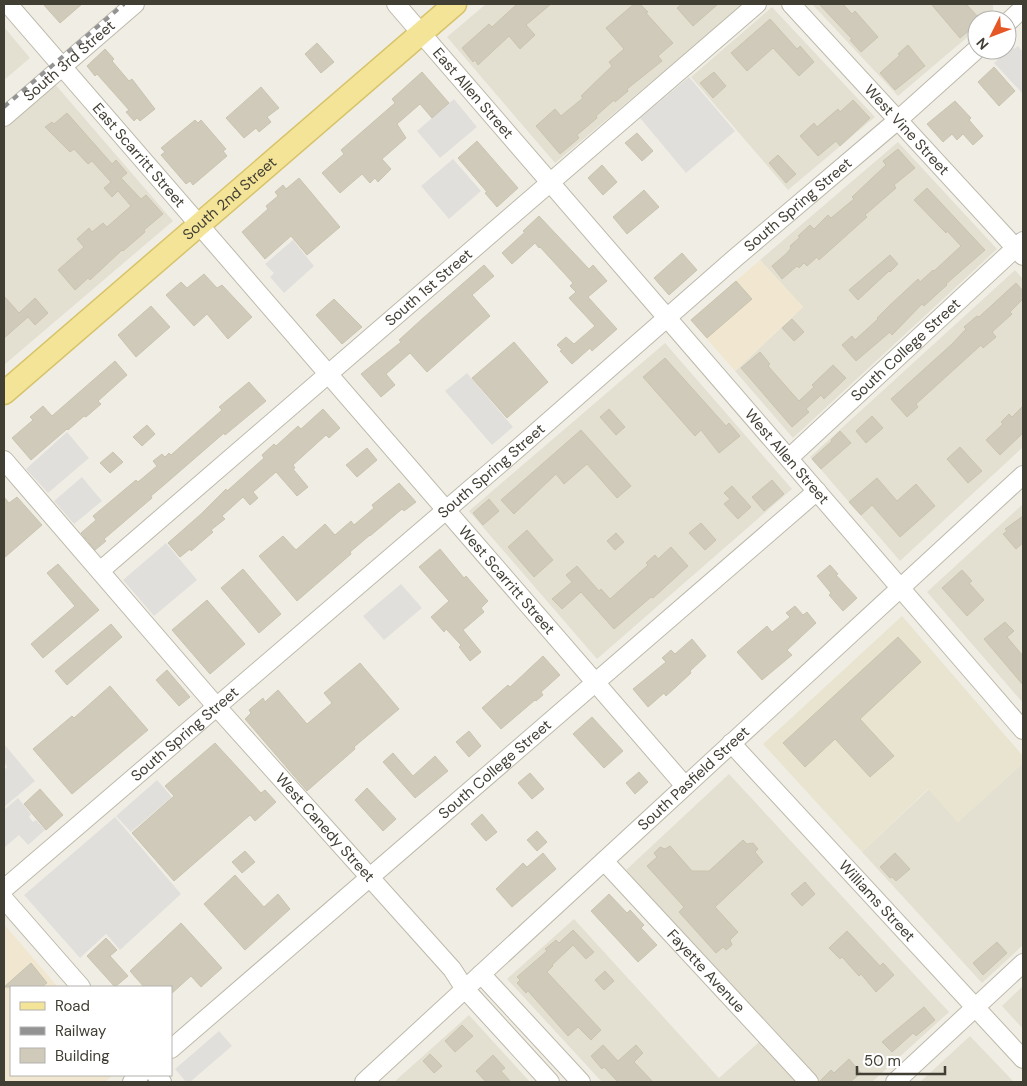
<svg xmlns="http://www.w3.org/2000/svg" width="1027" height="1086" font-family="'DM Sans',sans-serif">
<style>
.residential{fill:#e3e0d2}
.commercial{fill:#f1e7d0}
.education{fill:#e8e4cf}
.parking{fill:#e1dfdc}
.building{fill:#d0caba;stroke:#cac3ae}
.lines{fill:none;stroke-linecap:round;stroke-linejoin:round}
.minor-casing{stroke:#bdb9aa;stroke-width:20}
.major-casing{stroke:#d7c36a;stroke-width:25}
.minor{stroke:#fff;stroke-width:18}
.major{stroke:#f4e498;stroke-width:22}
.rail{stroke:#939393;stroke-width:4;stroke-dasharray:6 6;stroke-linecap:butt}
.labels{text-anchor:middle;stroke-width:4.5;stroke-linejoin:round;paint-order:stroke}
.street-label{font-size:15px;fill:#413e34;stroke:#fff}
</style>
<rect width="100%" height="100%" fill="#f0eee4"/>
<path class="residential" d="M486,4H744L555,163L447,37Z
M812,4H993V10L991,17L988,20H977V29L898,96Z
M772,7L875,117L788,190L691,77Z
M4,27L30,58L4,80Z
M54,83L173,221L4,365V128Z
M898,142L997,249L793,438L735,371L803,307L760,260Z
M1015,270L1023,279V447L900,561L810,457Z
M665,343L792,489L597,659L469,511Z
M1023,504V703L927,592Z
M1023,763V945L982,983L862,852L929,789L958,822Z
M729,774L949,1012L872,1082H815L626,870Z
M574,919L719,1078L759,1042L797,1082H602L507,979Z
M1023,986V1029L1002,1006Z
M469,1015L530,1082H394Z
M970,1036L1014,1082H919H920Z"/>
<path class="commercial" d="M760,260L803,307L735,371L690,320Z
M4,924L58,987H11V1075H113L105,1082H4Z"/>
<path class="education" d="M902,616L1023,756V763L958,822L928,789L862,852L763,744Z"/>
<path class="parking" d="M1012,46L1014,49L1018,46L1023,52V94L994,63Z
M689,77L735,131L686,173L640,118Z
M454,99L477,127L440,158L417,131Z
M453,159L481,191L449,219L421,186Z
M293,240L314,266L284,293L270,277L274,273L265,264Z
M467,373L513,427L492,445L445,391Z
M67,432L89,458L48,493L26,469Z
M82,477L102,501L74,524L54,501Z
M166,543L197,580L154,616L123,580Z
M401,584L422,608L384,640L363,616Z
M4,744L35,781L4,807V770L7,767L4,762Z
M157,780L172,797L131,832L116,816Z
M18,798L31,814L29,817L33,822L36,820L45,830L28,845L19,835L4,848V810Z
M115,817L181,894L120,950L106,934L80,958L24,895Z
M219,1031L232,1046L190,1082H186L175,1069Z"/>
<path class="building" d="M43,4H82L60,23Z
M517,4H551L526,25L535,35L520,49L509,36L478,65L475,60L473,62L462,48L489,24L492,27Z
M634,4H640L648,12L646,13L673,43L658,56L662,61L627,89L628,91L615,102L614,100L596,116L597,118L577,135L579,138L560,154L536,126L555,109L561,116L583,98L581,96L612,66L609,62L624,49L606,28Z
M682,4H718L693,26L677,8Z
M819,4H843L852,14L855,11L878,37L861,52L850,40L852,39Z
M931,4H966L981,20H977V24L960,38Z
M770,19L797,49L800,46L814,62L799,76L773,48L747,71L731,53Z
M317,43L334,62L321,73L305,54Z
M908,45L925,66L895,90L880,73L900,55L898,54Z
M105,49L114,59L112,61L129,81L132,79L155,109L140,121L137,118L134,121L126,112L129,110L97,74L95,76L87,66Z
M994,67L1015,91L999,106L978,82Z
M422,72L449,103L432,118L420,104L397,124L406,138L382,159L391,169L378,182L375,178L370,183L362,174L340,193L322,173L344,154L341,150L395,103L392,99Z
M714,72L726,86L713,98L700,83Z
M261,87L279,108L267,117L271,122L259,132L256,128L244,138L226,118Z
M853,100L870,118L840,146L836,141L818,156L800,136L814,123L817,127L838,109L840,112Z
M955,101L971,118L969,120L983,136L973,145L963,134L957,140L952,134L943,142L927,124Z
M67,113L112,164L116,160L127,173L121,178L141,199L146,195L163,214L144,230L145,232L123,251L122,250L90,280L88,278L75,290L58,270L84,247L77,239L89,228L92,232L103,223L107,227L131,206L118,191L112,197L104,188L111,182L92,161L88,164L74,149L70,152L45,127L52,122L54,124Z
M195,120L198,123L201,120L226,149L223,151L227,156L193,185L190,181L186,184L161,155L165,152L161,148Z
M637,133L653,151L642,161L625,143Z
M477,141L518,188L497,207L485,193L487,192L458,158Z
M898,149L915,168L894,185L896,188L865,215L867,217L819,260L817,257L807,266L804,263L799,268L797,266L782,279L772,266L787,253L791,248L790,246L800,237L798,236L810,225L814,229L828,215L831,218L854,199L852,197L886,165L883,161Z
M778,155L796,174L786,183L769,163Z
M602,165L617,182L603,195L588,178Z
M299,178L340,227L307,255L291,236L265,259L242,232L268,209L266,206L278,196L275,192L283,185L286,189Z
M927,188L985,250L946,284L947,285L937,294L924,306L922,304L892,335L890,332L856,361L842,345L852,336L855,340L878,319L877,318L889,306L918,279L920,282L933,270L934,271L961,246L947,231L946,233L914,200Z
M644,190L659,207L627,234L613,217Z
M539,216L589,269L593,265L607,281L588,297L617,329L592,351L590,348L572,364L560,351L562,350L557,345L566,337L574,344L595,326L569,298L576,292L570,286L573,283L540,247L539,248L535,243L512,264L502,253L525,232L523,231Z
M682,253L697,270L669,295L654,278Z
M890,255L898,264L890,272L889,271L858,300L849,290Z
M484,265L494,276L472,295L490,316L427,372L410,353L386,374L395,385L381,397L361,374L401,342L399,340L422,319Z
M204,274L217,288L222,285L252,317L228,339L207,314L194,326L166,295L181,282L187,288Z
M736,281L752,299L707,338L691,320Z
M1016,283L1023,291V299L1010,312L1012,314L992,332L996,337L983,348L981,345L916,404L918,407L907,417L891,399L952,344L966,329L964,327L977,316L979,317Z
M4,296L19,313L35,298L48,313L35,325L28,317L4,338Z
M334,299L362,327L342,344L316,315Z
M151,306L170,327L136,357L118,335Z
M792,319L804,332L794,341L782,328Z
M514,342L548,382L507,418L472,378Z
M760,352L770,364L768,366L799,401L814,387L812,385L833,365L846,378L824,399L821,395L806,409L809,412L792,427L741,368Z
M665,358L726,426L729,423L740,436L719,453L701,430L695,436L643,377Z
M115,361L127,375L98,401L101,404L86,417L84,416L68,430L67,429L31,460L12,438L33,420L30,417L43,406L52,416Z
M249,382L266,401L225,435L224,433L164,485L151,496L152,498L104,539L106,541L95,550L81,533L96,520L93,516L136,480L138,482L157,466L153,461L162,454L165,457L169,453L171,455L222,410L219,407Z
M1023,406V433L1000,455L986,440L1003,424L1001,422L1009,414L1012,417Z
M323,409L340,428L329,438L326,435L293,465L295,468L293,469L308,487L297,496L276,472L253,492L258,498L250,505L243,497L222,516L225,519L211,530L213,532L191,551L190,549L180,557L168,543L201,514L226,489L227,491L264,458L262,455L274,444L276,446L298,426L301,429Z
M609,409L625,427L616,435L600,417Z
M872,416L883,428L866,443L856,431Z
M147,425L155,434L142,446L133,437Z
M581,430L631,486L617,498L587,464L564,484L556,474L514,514L501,500Z
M840,431L851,443L821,469L812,459L832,441L831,440Z
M960,447L982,471L968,483L947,459Z
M367,448L377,460L357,477L346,465Z
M113,452L123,462L110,473L100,463Z
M877,478L897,501L916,484L935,506L900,537L872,505L861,515L849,502Z
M772,480L784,494L764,511L752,497Z
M399,483L416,502L404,511L402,509L370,536V535L350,552L351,554L297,601L259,556L283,536L296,550L325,524L335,535L351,521L354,525L374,508L372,505Z
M732,486L751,507L738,519L724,504L730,499L724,493Z
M4,497L9,503L17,497L42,525L4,558Z
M489,499L499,511L483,525L473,513Z
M1023,516V543L1016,549L1003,534L1007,531L1005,529Z
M701,523L716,540L705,550L689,533Z
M527,530L553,560L534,577L508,547Z
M616,533L624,542L615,550L607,541Z
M671,547L688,566L653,598L651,597L614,629L581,592L562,609L552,599L572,582L566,575L577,566L599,591L601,589L610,599L648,565L646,563L655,555L658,559Z
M440,549L464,578L466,576L488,601L481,608L484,612L463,630L481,652L470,661L459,647L461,645L446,629L444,632L431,617L449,601L419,567Z
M58,564L99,610L43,658L31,644L75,606L47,573Z
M830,565L838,574L836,575L857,598L843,611L829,595L831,593L817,576Z
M243,569L281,614L259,633L221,588Z
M962,570L972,581L969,583L984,600L967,616L942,588Z
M207,600L245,644L210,674L172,630Z
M795,606L803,615L807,612L816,623L787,650L792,655L762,680L737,652L767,626L772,632L790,617L786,613Z
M1005,622L1014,631L1007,637L1023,656V685L984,639Z
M111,624L122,637L67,685L55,671Z
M898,637L921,662L860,719L894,756L870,777L835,739L805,767L783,743Z
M692,639L706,656L690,671L691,673L678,685L666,696L664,693L648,707L633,689L666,662L662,658L671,650L675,654Z
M543,656L560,675L541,692L543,695L536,701L535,700L501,729L482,708L508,685L510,687Z
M360,663L399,709L354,747L355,749L307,791L245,719L251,713L249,710L263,698L265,702L278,690L307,724L332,703L324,693Z
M167,670L190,697L179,706L156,680Z
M110,686L148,730L72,794L33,749L72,716L74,718Z
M592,717L623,751L604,768L573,734Z
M469,731L481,746L469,757L456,742Z
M215,743L261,793L265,790L276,802L255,821L250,815L174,881L132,833L174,796L165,786Z
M393,753L413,776L435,756L448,771L415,798L383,762Z
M639,772L648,782L635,794L626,783Z
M530,773L544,789L532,799L518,783Z
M367,788L396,819L383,831L355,800Z
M40,789L63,815L46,830L24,804Z
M482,814L497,832L486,841L471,824Z
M537,831L547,842L537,851L527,840Z
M743,840L747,844L753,843L758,849L755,852L763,862L715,907L738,932L730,940L732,945L726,950L723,947L716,953L679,912L684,907L647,866L657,857L654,853L660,847L665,849L670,846L692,871H709Z
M245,851L255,862L242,873L232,862Z
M543,853L556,869L512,907L496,889L523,863L527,867Z
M895,853L910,869L896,881L892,877L890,878L880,867Z
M235,875L264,907L278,894L290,909L245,950L204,904Z
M805,882L815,894L802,906L791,894Z
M609,894L627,913L630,910L644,925L641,928L657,945L638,962L591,911Z
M181,923L222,968L201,987L191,976L171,994V987H144L130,971Z
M573,930L594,952L586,959L573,945L552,965L553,966L547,972L601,1030L591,1040L578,1027L568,1036L528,991L526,993L517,983L520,980L517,977L547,951L545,949L556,940L559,943Z
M847,931L880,966L883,963L894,975L876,992L861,974L859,976L842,957L840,959L829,948Z
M106,938L117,950L110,956L128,976L115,987L87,956Z
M997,942L1007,953L983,975L973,963Z
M31,963L47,983L41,987H4Z
M605,971L614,981L604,990L595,980Z
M924,1007L935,1020L916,1036L913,1033L892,1052L882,1042Z
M462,1025L473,1036L455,1052L445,1041Z
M603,1045L618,1061L636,1045L643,1053L634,1062L653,1082H618L604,1067L602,1069L591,1056Z
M430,1054L442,1066L434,1073L423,1061Z
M493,1055L505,1068L501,1071L511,1082H486L476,1071Z
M849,1059L861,1073L850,1082H819L831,1070L834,1073Z"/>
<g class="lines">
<defs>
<g id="minor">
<path id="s1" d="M8,4L685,786"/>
<path id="s2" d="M396,4L1023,730"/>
<path id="s3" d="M791,4L1023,256"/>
<path d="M1007,23L1023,8"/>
<path id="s4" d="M4,117L135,4"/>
<path id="s5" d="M789,458L1023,241"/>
<path id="s6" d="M4,460L216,706L452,969L465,989L550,1082"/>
<path id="s7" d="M100,571L757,4"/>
<path id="s8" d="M731,743L1023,1059"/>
<path id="s9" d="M604,861L809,1082"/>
<path id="s10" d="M4,889L516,450L734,259L899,119L977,49"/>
<path d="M4,899L81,987"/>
<path d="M481,974L581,1082"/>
<path id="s11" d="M171,1049L817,491"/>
<path d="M156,1075L162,1082"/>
<path d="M132,1082L140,1075"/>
<path id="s12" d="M364,1082L1023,475"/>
<path d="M895,1082L1023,963"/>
</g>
<g id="major">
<path id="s13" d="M4,393L455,4"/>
</g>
</defs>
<use href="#minor" class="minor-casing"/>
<use href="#major" class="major-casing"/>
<use href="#minor" class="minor"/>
<use href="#major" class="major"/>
<path class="rail" d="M4,107L124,4"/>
</g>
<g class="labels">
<g class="street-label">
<text dy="5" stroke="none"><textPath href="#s4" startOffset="86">South 3rd Street</textPath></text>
<text dy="5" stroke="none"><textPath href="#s2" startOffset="118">East Allen Street</textPath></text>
<text dy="5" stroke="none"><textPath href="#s3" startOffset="171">West Vine Street</textPath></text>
<text dy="5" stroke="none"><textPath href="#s1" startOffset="200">East Scarritt Street</textPath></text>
<text dy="5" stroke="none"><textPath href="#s13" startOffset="298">South 2nd Street</textPath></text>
<text dy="5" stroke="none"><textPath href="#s10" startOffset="1048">South Spring Street</textPath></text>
<text dy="5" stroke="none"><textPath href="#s7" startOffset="434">South 1st Street</textPath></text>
<text dy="5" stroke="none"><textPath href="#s5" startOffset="159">South College Street</textPath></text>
<text dy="5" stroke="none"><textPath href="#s2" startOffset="598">West Allen Street</textPath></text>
<text dy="5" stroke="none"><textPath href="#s10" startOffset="642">South Spring Street</textPath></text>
<text dy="5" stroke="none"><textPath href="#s1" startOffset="762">West Scarritt Street</textPath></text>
<text dy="5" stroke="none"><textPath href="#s10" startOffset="238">South Spring Street</textPath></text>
<text dy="5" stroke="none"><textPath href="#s11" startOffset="428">South College Street</textPath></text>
<text dy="5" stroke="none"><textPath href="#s12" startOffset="448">South Pasfield Street</textPath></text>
<text dy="5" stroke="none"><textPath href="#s6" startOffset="488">West Canedy Street</textPath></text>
<text dy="5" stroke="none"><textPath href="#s8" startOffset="215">Williams Street</textPath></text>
<text dy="5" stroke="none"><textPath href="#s9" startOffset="150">Fayette Avenue</textPath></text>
</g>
</g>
<rect width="1027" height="1086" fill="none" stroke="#413e34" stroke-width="10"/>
<rect x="10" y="986" width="162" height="90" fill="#ffffff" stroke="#b3b2ae"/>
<rect x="20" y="1002" width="25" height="8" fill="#f4e498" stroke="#b3b2ae"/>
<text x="55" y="1011" font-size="15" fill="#413e34">Road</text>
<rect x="20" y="1027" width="25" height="8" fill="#939393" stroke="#b3b2ae"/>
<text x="55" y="1036" font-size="15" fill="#413e34">Railway</text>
<rect x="20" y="1048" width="25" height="15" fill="#d0caba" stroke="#b3b2ae"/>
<text x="55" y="1061" font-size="15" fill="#413e34">Building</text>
<g transform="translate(992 35) rotate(228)"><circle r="24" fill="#ffffff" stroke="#b3b2ae"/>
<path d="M0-4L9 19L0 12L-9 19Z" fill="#e55825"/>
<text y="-8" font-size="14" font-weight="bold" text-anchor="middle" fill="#413e34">N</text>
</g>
<path d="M857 1066v8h88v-8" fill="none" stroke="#413e34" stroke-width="2.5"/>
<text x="864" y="1066" font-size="15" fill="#413e34" stroke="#ffffff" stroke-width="4" paint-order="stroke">50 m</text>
</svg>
